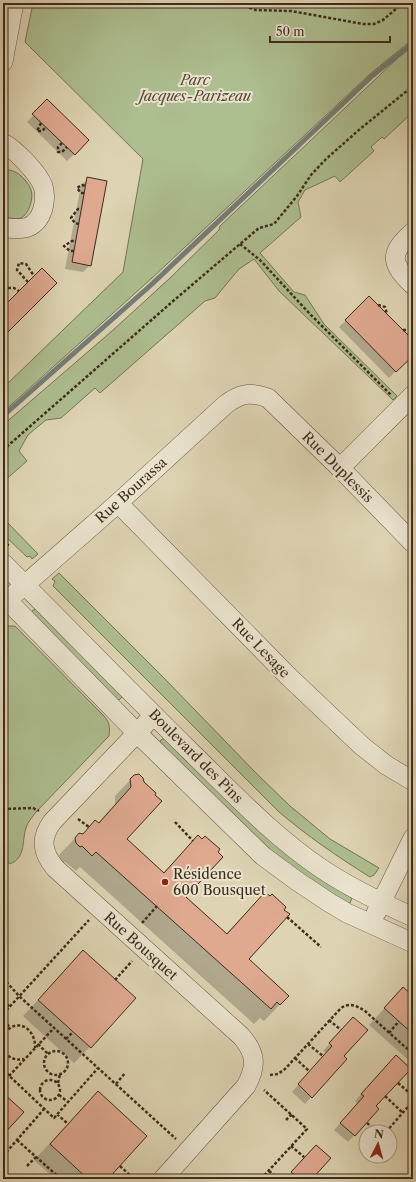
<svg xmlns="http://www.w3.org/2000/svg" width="416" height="1182" font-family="'Libre Caslon Text',serif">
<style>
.green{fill:#adbe90;stroke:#767456}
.shadow{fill:#0003}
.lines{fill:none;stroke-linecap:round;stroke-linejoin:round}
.stream{stroke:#737e79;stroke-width:5}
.building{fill:#dfa990;stroke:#3e2b1c}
.minor-casing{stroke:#665542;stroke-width:20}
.path{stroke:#3e2b1c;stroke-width:2.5;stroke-dasharray:3 2;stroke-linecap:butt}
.minor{stroke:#eae3ce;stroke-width:19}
.poi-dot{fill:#8f2418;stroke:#eae3ce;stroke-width:1.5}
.labels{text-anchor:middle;stroke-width:4;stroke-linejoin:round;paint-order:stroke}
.park-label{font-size:14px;font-style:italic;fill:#544833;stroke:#eae3ce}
.street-label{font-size:14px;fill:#3e2b1c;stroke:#eae3ce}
.poi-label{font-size:14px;fill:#3e2b1c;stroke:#eae3ce;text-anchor:start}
</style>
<rect width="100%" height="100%" fill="#ded4b3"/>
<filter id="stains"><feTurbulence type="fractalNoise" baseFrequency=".005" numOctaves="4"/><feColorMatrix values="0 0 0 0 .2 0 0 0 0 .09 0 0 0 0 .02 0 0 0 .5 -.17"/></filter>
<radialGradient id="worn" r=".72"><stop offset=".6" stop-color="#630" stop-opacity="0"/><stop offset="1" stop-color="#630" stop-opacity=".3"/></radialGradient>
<path class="green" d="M33,3H413V39L371,73L152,278L3,412V388L123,272L143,159L25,42Z
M413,46V112L384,139L382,137L371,147L374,151L340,182L335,176L305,190L298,202L301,217L260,253L294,292L305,295L324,324L397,396L393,400L279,291L254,259L239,269L215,298L205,301L100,393L95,388L61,418L46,420L35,429L28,435L19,451L27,461L3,482V425L112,331L170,278L219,230L220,226L399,57Z
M9,170C18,171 28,181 31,190C34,198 29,214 21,218C16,220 8,218 3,216V172Z
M3,519V518L38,554L32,559L30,556L27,557L3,534Z
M59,573L164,678L256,773L290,806L330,839L379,868L374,875L370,877C338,857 307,836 278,811L53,586L55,581L52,579Z
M35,609H37L121,694L122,697L119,700H117L31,613L32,611Z
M8,626H15L104,716C110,723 110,727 109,736L36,812C33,816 29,821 27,825C21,840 27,857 10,864L3,857V628Z
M162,739H165L167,740C225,798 280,859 352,898L350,903L348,904L279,859L161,744L160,741Z"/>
<path class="shadow" d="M47,101L88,141L67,161L27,122Z
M88,179L90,265L83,272L65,269L81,185Z
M369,298L413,342V354L389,378L339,327Z
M134,776L126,839L163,873L198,837L185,897L226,934L265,893L247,959L288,996L264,1021L260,1018L254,1024L80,867L76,871L65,862H63L60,860L59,855L79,834L82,835L95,821L98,823L115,804V796Z
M83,952L90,1047L74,1063L23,1016Z
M403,988L413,997V1064L369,1025Z
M346,1025L343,1056L311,1097L305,1104L292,1092L326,1053L323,1051Z
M389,1063L375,1107L378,1109L348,1142L334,1130L358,1104L355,1101Z
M98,1092L106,1179H55L34,1160Z
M309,1153L311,1179H286Z"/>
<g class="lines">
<path class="stream" d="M3,416L151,285L372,76L413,43"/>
</g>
<path class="building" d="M47,99L89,140L75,155L32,114Z
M87,177L107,181L91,266L72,262Z
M42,268L57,283L3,337V307Z
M369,296L413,340V356L396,372L345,320Z
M139,774L143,778L144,782L156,793L155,795L162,801L127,839L164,873L198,835L202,839L205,836L220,849L218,852L223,857L186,897L227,934L265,892L270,896L272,894L286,907L284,910L290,914L249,959L289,996L280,1005L277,1002L271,1009L96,852L92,856L82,846L80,847L76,843L75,838L79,833L83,834L95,820L99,823L131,787L130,779L134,775Z
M83,950L136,998L91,1048L38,1000Z
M403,987L413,996V1034L384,1008Z
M353,1017L368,1030L344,1056L347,1059L312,1098L298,1084L332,1046L329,1043Z
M396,1055L411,1069L376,1106L379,1109L355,1136L340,1123L364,1096L361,1094Z
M98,1091L147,1136L108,1179H88L50,1144Z
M3,1093L24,1112L3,1135Z
M316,1145L331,1158L312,1179H299L291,1172Z"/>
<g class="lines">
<defs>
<path id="minor" d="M3,62L14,3
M3,143C15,149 38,173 43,186C47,200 43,221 28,227C21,230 11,228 3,228
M413,232C388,254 391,264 413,285
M340,468L413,395
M118,503L289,677L362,746L386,765L413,781
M3,563C66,626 128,690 191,752C233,793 273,836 322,869C350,888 382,903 413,917
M3,596L137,733L263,856L297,881L330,903L347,913L413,943
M3,604L118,503L225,405C239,394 250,391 268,398L340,468L413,543
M154,715L52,822C40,839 42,852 55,868L241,1036C256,1053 257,1066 246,1086L163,1179
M376,913L413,838"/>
</defs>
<use href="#minor" class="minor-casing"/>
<path class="path" d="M247,3L250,8L256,10L291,11L363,24H374L383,20L403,3
M41,123L37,131H42L46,127
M62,143L58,147V152H62L67,147
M84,193H81L77,188L82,185L86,186
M79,224L75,223L71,218L78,209H81
M240,244L260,260L309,313L391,395
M74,251H70L64,246L72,241H76
M28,282L17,270L19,263L26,264L34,276
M3,288H14L19,291
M378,305L385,307L387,314
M403,330H410L413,340
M3,450L172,302L240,244L259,228L274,224L297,196L311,175L326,159L360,129L413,86
M3,540L10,547
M3,809L33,808L39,811
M78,819L89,827
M175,822L193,841
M287,917L321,947
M142,923L157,906
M3,978L19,996L176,1139
M115,980L132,961
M3,1001L10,1007
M3,1014L89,920
M329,1020L341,1030
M3,1021L10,1027
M389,1033L399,1021
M3,1038C11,1016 36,1025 35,1048
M66,1039L73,1032
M38,1044L48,1054
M308,1044L323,1056
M3,1047C7,1057 13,1061 24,1059
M44 1063a12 12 0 1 1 24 0a12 12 0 1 1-24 0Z
M295,1058L309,1071
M3,1070L54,1118L98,1068
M270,1075L278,1074L285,1069L341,1008C350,1002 357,1006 365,1011L413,1054
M9,1076L54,1028
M40 1090a10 10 0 1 1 20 0a10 10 0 1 1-20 0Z
M58,1083L60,1074
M398,1083L413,1096
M116,1084L125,1073
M59,1095L68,1102
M385,1096L403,1113
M57,1114L68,1124
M286,1120L292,1114
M367,1123L378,1132
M386,1132L413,1101
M17,1140L61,1179
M390,1143L397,1150
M291,1146L304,1157
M3,1156L44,1109
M27,1166L36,1157
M120,1166L134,1179
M269,1171L279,1179
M233,1179V1178
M261,1179L307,1129L264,1090"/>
<use href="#minor" class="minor"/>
</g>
<circle class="poi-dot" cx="165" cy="882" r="4"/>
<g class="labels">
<g class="park-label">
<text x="195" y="85">Parc<tspan x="195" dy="16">Jacques-Parizeau</tspan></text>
</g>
<g class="street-label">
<text transform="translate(338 467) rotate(45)" y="5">Rue Duplessis</text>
<text transform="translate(131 490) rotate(-42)" y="5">Rue Bourassa</text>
<text transform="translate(261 648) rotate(46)" y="5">Rue Lesage</text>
<text transform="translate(196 756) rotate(45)" y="5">Boulevard des Pins</text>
<text transform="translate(141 946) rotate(42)" y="5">Rue Bousquet</text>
</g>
<g class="poi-label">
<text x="173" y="879">Résidence<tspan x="173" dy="16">600 Bousquet</tspan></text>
</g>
</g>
<rect width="416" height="1182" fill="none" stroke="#ded4b3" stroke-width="16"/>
<rect x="4" y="4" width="408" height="1174" fill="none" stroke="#3e2b1c" stroke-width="2"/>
<rect x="8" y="8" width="400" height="1166" fill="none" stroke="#3e2b1c"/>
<g transform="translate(378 1144) rotate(6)"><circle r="19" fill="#eae3ce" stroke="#a59987"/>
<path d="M0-3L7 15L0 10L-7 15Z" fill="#8f2418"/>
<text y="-6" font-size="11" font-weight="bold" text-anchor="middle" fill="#3e2b1c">N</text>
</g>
<path d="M270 36v6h120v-6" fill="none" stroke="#3e2b1c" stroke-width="2"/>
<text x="276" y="36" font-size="12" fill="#3e2b1c" stroke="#eae3ce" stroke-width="3" paint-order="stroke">50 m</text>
<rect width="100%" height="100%" filter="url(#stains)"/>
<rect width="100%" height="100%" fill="url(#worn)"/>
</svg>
